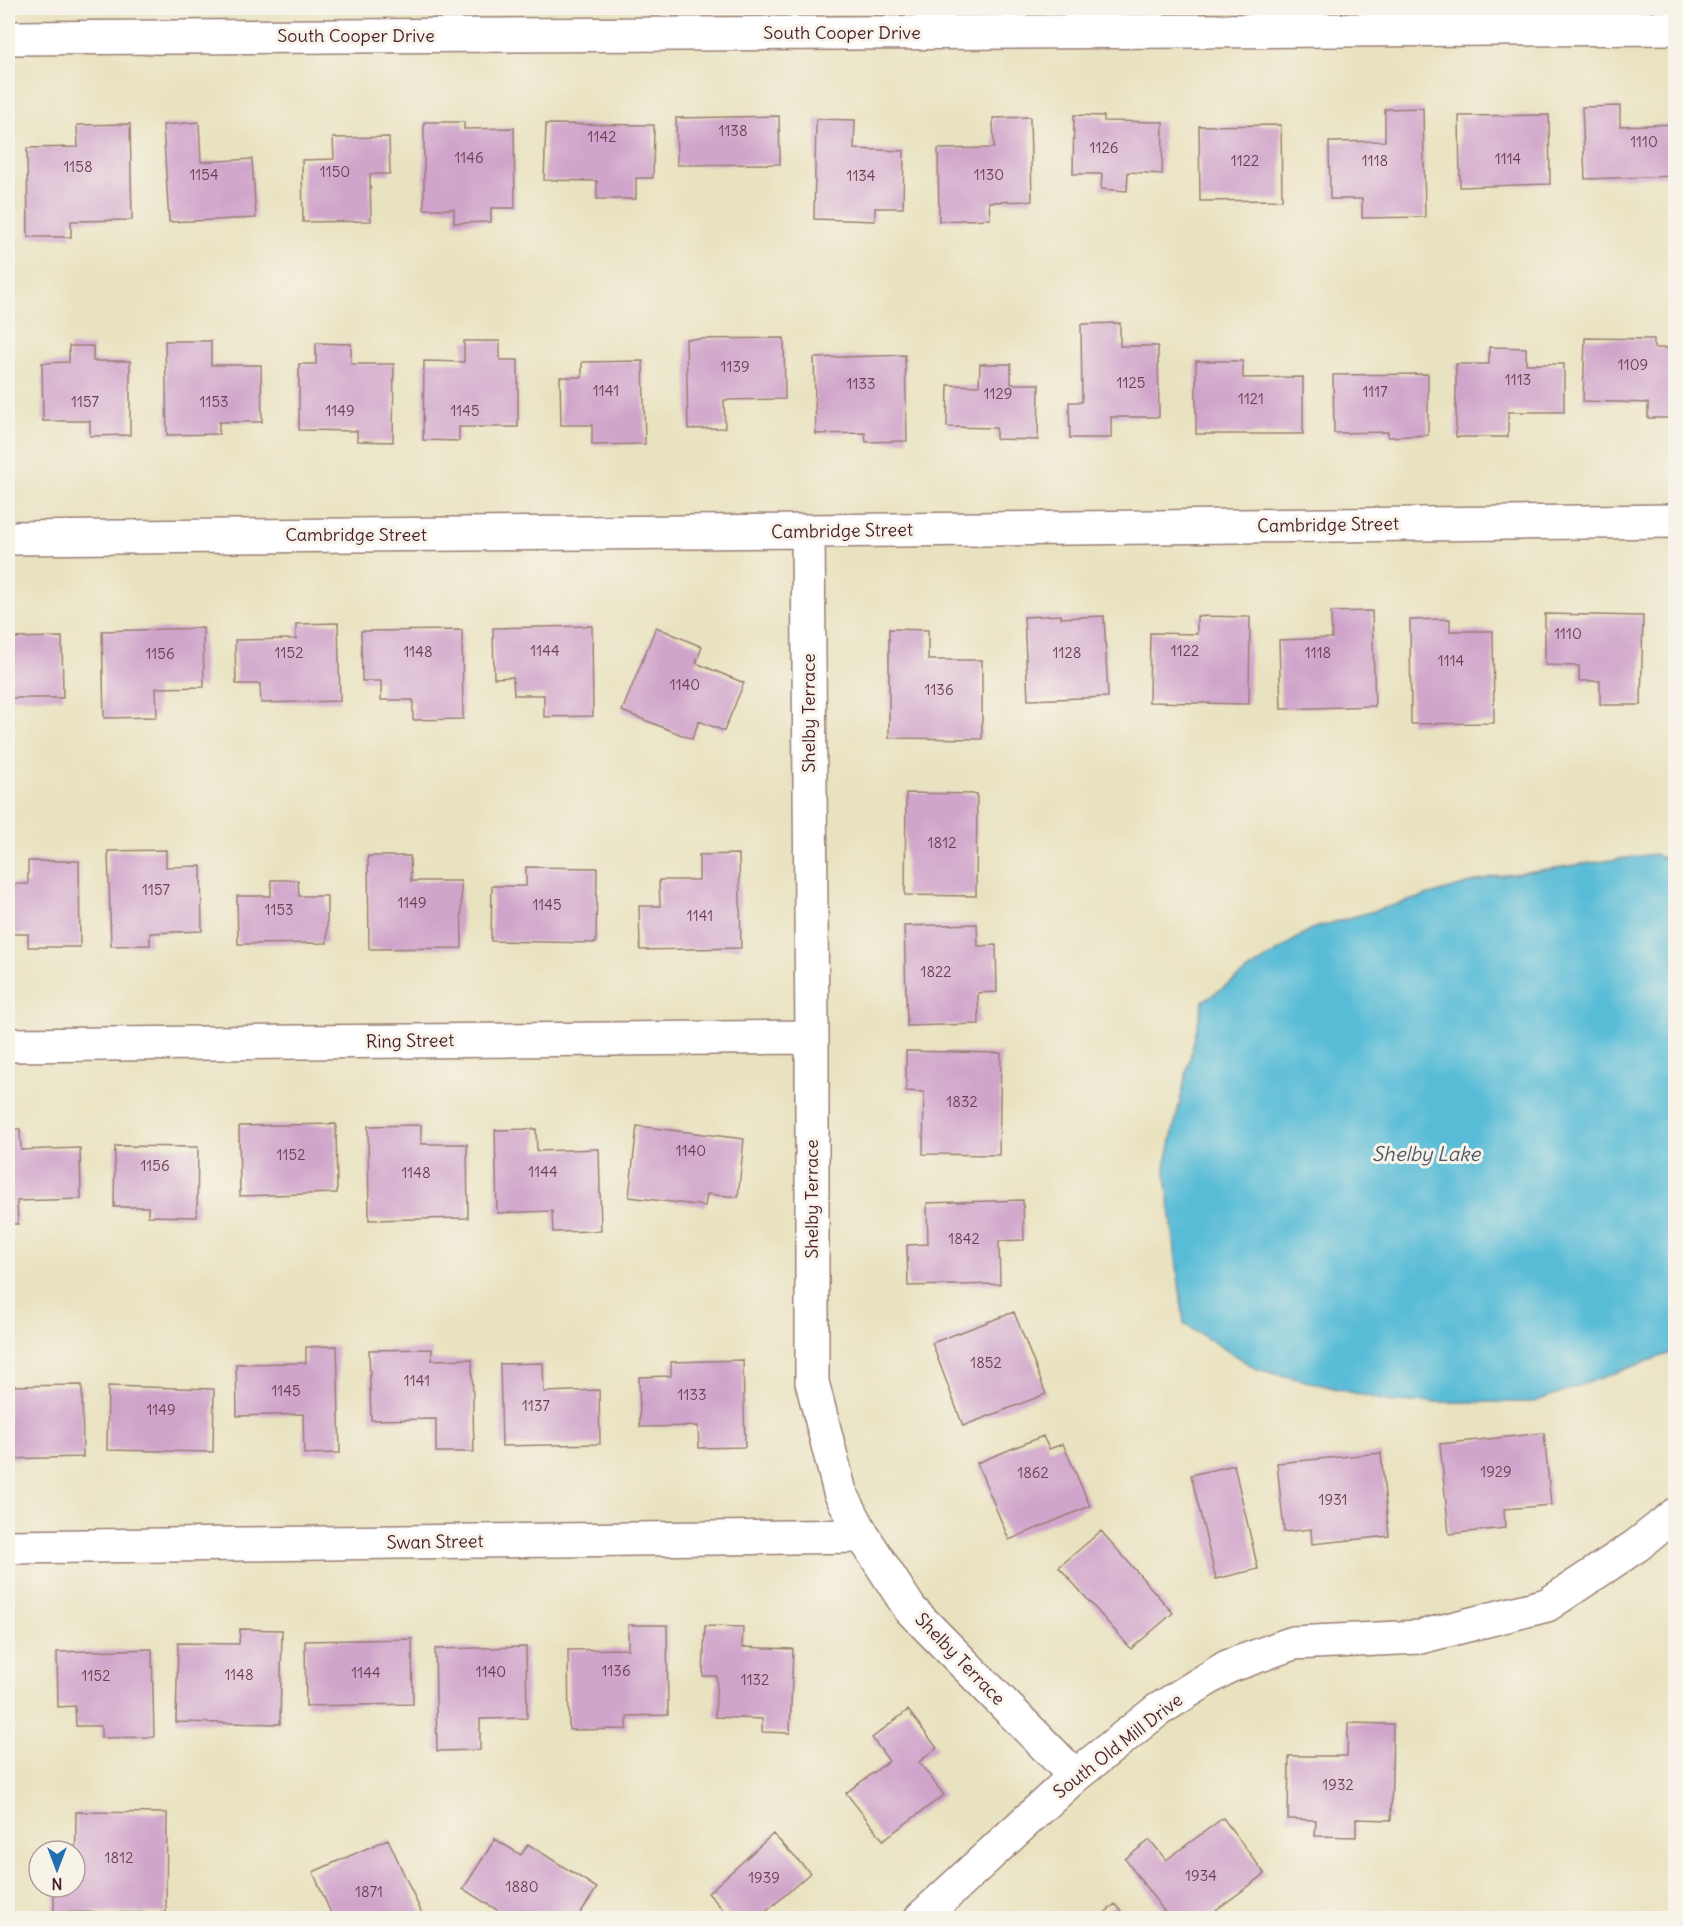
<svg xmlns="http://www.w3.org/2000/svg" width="1683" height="1926" font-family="Delius,sans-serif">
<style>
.water{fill:#59bcd7;stroke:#526e81;stroke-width:1.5}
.building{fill:#d0a4cb}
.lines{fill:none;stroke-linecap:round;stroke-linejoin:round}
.minor-casing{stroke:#9a8076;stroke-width:36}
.minor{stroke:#fff;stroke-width:33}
.labels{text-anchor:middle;stroke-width:6;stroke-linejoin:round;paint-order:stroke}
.number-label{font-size:15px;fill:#6c4053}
.street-label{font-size:18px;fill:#4a1f2b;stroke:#f7f3e8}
.water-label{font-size:20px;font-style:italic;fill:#4f5667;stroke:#f7f3e8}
</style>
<rect width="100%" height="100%" fill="#f7f3e8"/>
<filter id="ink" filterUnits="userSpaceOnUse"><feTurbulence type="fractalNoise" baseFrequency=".0167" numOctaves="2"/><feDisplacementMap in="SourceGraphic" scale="12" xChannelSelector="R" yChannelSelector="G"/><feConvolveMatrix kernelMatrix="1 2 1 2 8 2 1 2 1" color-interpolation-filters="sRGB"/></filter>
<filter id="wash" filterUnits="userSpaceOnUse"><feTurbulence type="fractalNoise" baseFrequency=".008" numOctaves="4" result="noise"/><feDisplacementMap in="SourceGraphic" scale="24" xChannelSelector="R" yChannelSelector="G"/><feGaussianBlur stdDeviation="1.35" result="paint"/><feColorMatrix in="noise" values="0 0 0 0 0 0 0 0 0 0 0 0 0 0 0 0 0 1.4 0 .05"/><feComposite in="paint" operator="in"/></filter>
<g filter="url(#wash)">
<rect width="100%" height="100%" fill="#e9e2c0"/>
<path class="water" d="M1654,854L1676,864V1349L1673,1352L1534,1402H1391L1257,1369L1184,1324L1165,1167L1203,1001L1311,929L1492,877Z"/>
<g id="blocks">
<path class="building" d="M1620,106V126L1676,124V176L1585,179L1582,107Z
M1423,108L1425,217L1362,218V199H1330L1329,142L1385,141V109Z
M1074,115L1104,116V121L1163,122L1162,174L1128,172L1127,191L1101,189L1102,174H1073Z
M1549,115L1550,184L1460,187L1459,116Z
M779,116L780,164L677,165L676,118Z
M1030,117L1032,201L989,202L990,219L939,221L938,149L994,148L993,118Z
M816,119L855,120L854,149L904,151L903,208H875V221L814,219Z
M199,122L201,162L252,159L256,218L169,222L163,125Z
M424,122H464V129L514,128L515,208H491V222L454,223V209H424Z
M130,124L132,220L71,221V237H28L27,148L78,147L77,125Z
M546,124L654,125L653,178H636V199H597V181L544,180Z
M1281,125L1282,200L1200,201L1199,126Z
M389,137L390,174H370L371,221L303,222L302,160L334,159L333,138Z
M1120,323V346H1158L1159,417H1111V438H1070L1069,402H1082L1081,324Z
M784,338L785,399L724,400L725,428L688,429L686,339Z
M1585,338L1654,339V348H1676V418H1648V403L1583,401Z
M165,341H211V365H261L262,422H219V434L167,435Z
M464,341H500V360H518V427H459V441L423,440L424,361L464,362Z
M316,343L351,344V364H394L393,442L357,441V431L299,430V364H316Z
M69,346H93V361H130V435L90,436V421H43L42,363L69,362Z
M1489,347L1526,348V364H1564V412H1508V437H1456V364H1489Z
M905,355L907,441L866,442L865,433L816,434L814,358Z
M643,361L645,444L592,445V425H561L560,377H582V362Z
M1196,361H1243V378L1303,377V434H1196Z
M980,364H1011V384H1039L1038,440L996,439V428L947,427L948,385L979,386Z
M1428,374V435L1388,437V432L1334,433L1333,375Z
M1372,611L1375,706L1281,709L1279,640L1332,638L1331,612Z
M1545,614L1643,616L1641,705H1600V681H1579V666L1545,665Z
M1061,615V618L1104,616L1108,697L1028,700L1024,617Z
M1197,616L1250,617L1249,704L1149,702L1150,633L1197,634Z
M1450,619V631H1493L1494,723L1411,724L1410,620Z
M338,623L340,701L261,703L260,684H236L235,640L296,639V624Z
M592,626L593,716L544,717V695H514L513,677L494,678L493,628Z
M656,627L702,647L696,663L744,683L724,731L699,721L692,739L622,711Z
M203,628L204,687L156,688L157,717L104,718L102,631Z
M889,629L928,630V660H982V739L889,738Z
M462,630L463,719L413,720V700H381V681H362L361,631Z
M62,637L63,698H8V638Z
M906,793L977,794L976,896L905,895Z
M166,850V867L201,866L202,931L150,933V945L111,946L108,851Z
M739,854L741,948L640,950L639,906H660L659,880H699V855Z
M368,856H410L411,881H461L462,948L369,949Z
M28,861H79L80,947H28V934H8V884H28Z
M526,867L597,868L596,943L491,941L492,886H526Z
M271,880H298L299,896H327V943L238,944L237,896H271Z
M977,924L978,946L996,945L997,992L978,993L979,1024L907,1026L904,926Z
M906,1051L1001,1053L999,1155L923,1154L924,1092L906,1091Z
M336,1124L337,1193L240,1196L239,1126Z
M421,1125V1144H467L468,1218L369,1220L368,1126Z
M637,1126L744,1139L738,1197L707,1194L705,1206L629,1197Z
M8,1129H20L21,1150L80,1148L81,1199L17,1201L18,1224H8Z
M536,1129L537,1151L599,1149L601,1231L553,1232L552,1211L497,1213L495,1130Z
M115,1146L198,1147L197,1217L148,1216V1207H114Z
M1023,1200L1024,1240L999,1241L1000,1284L908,1286L907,1245L928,1244L927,1203Z
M1014,1312L1046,1394L963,1426L932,1343Z
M337,1346L340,1453L304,1454L303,1414L237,1416L236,1364L306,1363V1347Z
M432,1349V1360L472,1359L474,1452H436V1419L371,1420L369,1350Z
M743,1360L745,1447L699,1448L698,1426L640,1427L639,1377L671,1376V1362Z
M543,1363L544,1392L599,1390L600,1444L502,1446L500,1364Z
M82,1385L83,1457L8,1459V1386Z
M108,1386L214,1389L213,1452L107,1450Z
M1544,1433L1551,1505L1504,1509L1505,1528L1449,1534L1440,1444Z
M1043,1436L1049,1449L1063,1444L1090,1506L1009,1540L977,1463Z
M1381,1453L1389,1536L1312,1544L1311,1529L1284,1532L1277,1463Z
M1234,1465L1258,1569L1216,1579L1191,1475Z
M1101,1531L1173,1613L1131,1649L1059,1567Z
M628,1625H667L668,1715L627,1716V1729L569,1730L568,1650L628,1649Z
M705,1626L743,1627L742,1647L793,1649L790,1733L762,1732V1719L715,1717L717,1676H703Z
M240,1629L282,1630L280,1724L176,1722L178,1643L239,1644Z
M412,1639L413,1704L306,1706L305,1641Z
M526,1647L527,1718L480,1719V1750L437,1751L435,1649Z
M152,1649L154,1737L101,1738V1726H76L75,1706L58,1707L57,1652Z
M908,1710L937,1748L919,1762L944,1795L883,1840L846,1793L889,1761L872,1738Z
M1348,1723L1393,1724L1391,1820L1356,1819V1837L1315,1836L1316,1820L1288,1819L1289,1756H1347Z
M76,1812L167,1813L166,1913L54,1912V1887H75Z
M1223,1818L1265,1874L1205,1918H1169L1125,1859L1150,1840L1166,1860Z
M773,1834L810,1873L759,1918H731L708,1893Z
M388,1839L424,1918H333L313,1872Z
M495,1839L521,1855L528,1844L597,1888L577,1918H510L463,1889Z
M1115,1904L1128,1918H1099Z"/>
</g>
</g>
<g filter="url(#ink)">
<use href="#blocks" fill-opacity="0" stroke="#9a8076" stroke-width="1.5"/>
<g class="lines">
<defs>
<path id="minor" d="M8,38L1676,28
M808,531L812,1037V1382L840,1492L863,1536L910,1609L1075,1776
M8,538L808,531L1676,521
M8,1045L812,1037
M8,1547L863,1536
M921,1918L1075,1776L1158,1710L1227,1667L1293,1643L1420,1637L1547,1605L1636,1546L1676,1514"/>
</defs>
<use href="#minor" class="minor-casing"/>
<use href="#minor" class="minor"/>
</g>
</g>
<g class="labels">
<g class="number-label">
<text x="733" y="136">1138</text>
<text x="602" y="142">1142</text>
<text x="1644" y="147">1110</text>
<text x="1104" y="153">1126</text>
<text x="469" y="163">1146</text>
<text x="1508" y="164">1114</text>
<text x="1245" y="166">1122</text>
<text x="1375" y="166">1118</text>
<text x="78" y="172">1158</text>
<text x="335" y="177">1150</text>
<text x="204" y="180">1154</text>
<text x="989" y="180">1130</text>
<text x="861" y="181">1134</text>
<text x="1633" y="370">1109</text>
<text x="735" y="372">1139</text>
<text x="1518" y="385">1113</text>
<text x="1131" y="388">1125</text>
<text x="861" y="389">1133</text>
<text x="606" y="396">1141</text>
<text x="1375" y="397">1117</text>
<text x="998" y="399">1129</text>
<text x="1251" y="404">1121</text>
<text x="85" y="407">1157</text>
<text x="214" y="407">1153</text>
<text x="340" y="416">1149</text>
<text x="465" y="416">1145</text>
<text x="1568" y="639">1110</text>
<text x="545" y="656">1144</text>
<text x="1185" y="656">1122</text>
<text x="418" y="657">1148</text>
<text x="289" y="658">1152</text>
<text x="1067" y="658">1128</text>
<text x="1318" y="658">1118</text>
<text x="160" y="659">1156</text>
<text x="1451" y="666">1114</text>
<text x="685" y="690">1140</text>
<text x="939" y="695">1136</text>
<text x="942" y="848">1812</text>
<text x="156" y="895">1157</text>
<text x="412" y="908">1149</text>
<text x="547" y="910">1145</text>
<text x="279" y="915">1153</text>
<text x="700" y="921">1141</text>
<text x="936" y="977">1822</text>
<text x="962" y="1107">1832</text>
<text x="691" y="1156">1140</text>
<text x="291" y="1160">1152</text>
<text x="155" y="1171">1156</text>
<text x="543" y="1177">1144</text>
<text x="416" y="1178">1148</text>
<text x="964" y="1244">1842</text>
<text x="986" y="1368">1852</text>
<text x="417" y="1386">1141</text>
<text x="286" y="1396">1145</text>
<text x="692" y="1400">1133</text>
<text x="536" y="1411">1137</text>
<text x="161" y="1415">1149</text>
<text x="1496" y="1477">1929</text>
<text x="1033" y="1478">1862</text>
<text x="1333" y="1505">1931</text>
<text x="616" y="1676">1136</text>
<text x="491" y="1677">1140</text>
<text x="366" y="1678">1144</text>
<text x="239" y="1680">1148</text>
<text x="96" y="1681">1152</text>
<text x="755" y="1685">1132</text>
<text x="1338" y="1790">1932</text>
<text x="119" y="1863">1812</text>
<text x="1201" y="1881">1934</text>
<text x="764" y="1883">1939</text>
<text x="522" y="1892">1880</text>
<text x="369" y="1897">1871</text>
</g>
<g class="street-label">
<text x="842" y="39">South Cooper Drive</text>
<text x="356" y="42">South Cooper Drive</text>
<text transform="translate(1328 525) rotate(-1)" y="6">Cambridge Street</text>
<text transform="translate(842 531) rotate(-1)" y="6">Cambridge Street</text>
<text x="356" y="541">Cambridge Street</text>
<text transform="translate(809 713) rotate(-90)" y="6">Shelby Terrace</text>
<text transform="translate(410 1041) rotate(-1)" y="6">Ring Street</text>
<text transform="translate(812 1199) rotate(-90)" y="6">Shelby Terrace</text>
<text transform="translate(435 1542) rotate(-1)" y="6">Swan Street</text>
<text transform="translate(960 1659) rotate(46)" y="6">Shelby Terrace</text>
<text transform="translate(1118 1746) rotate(-38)" y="6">South Old Mill Drive</text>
</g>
<g class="water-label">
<text x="1426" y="1161">Shelby Lake</text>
</g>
</g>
<rect width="1683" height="1926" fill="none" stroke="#f7f3e8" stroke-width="30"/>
<g transform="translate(57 1869) rotate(180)"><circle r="28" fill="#f7f3e8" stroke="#b29e9c" stroke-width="1.5"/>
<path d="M0-4.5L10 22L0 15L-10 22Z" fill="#1f6fb2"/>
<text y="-9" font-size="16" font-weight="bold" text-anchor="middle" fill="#4a1f2b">N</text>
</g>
</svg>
